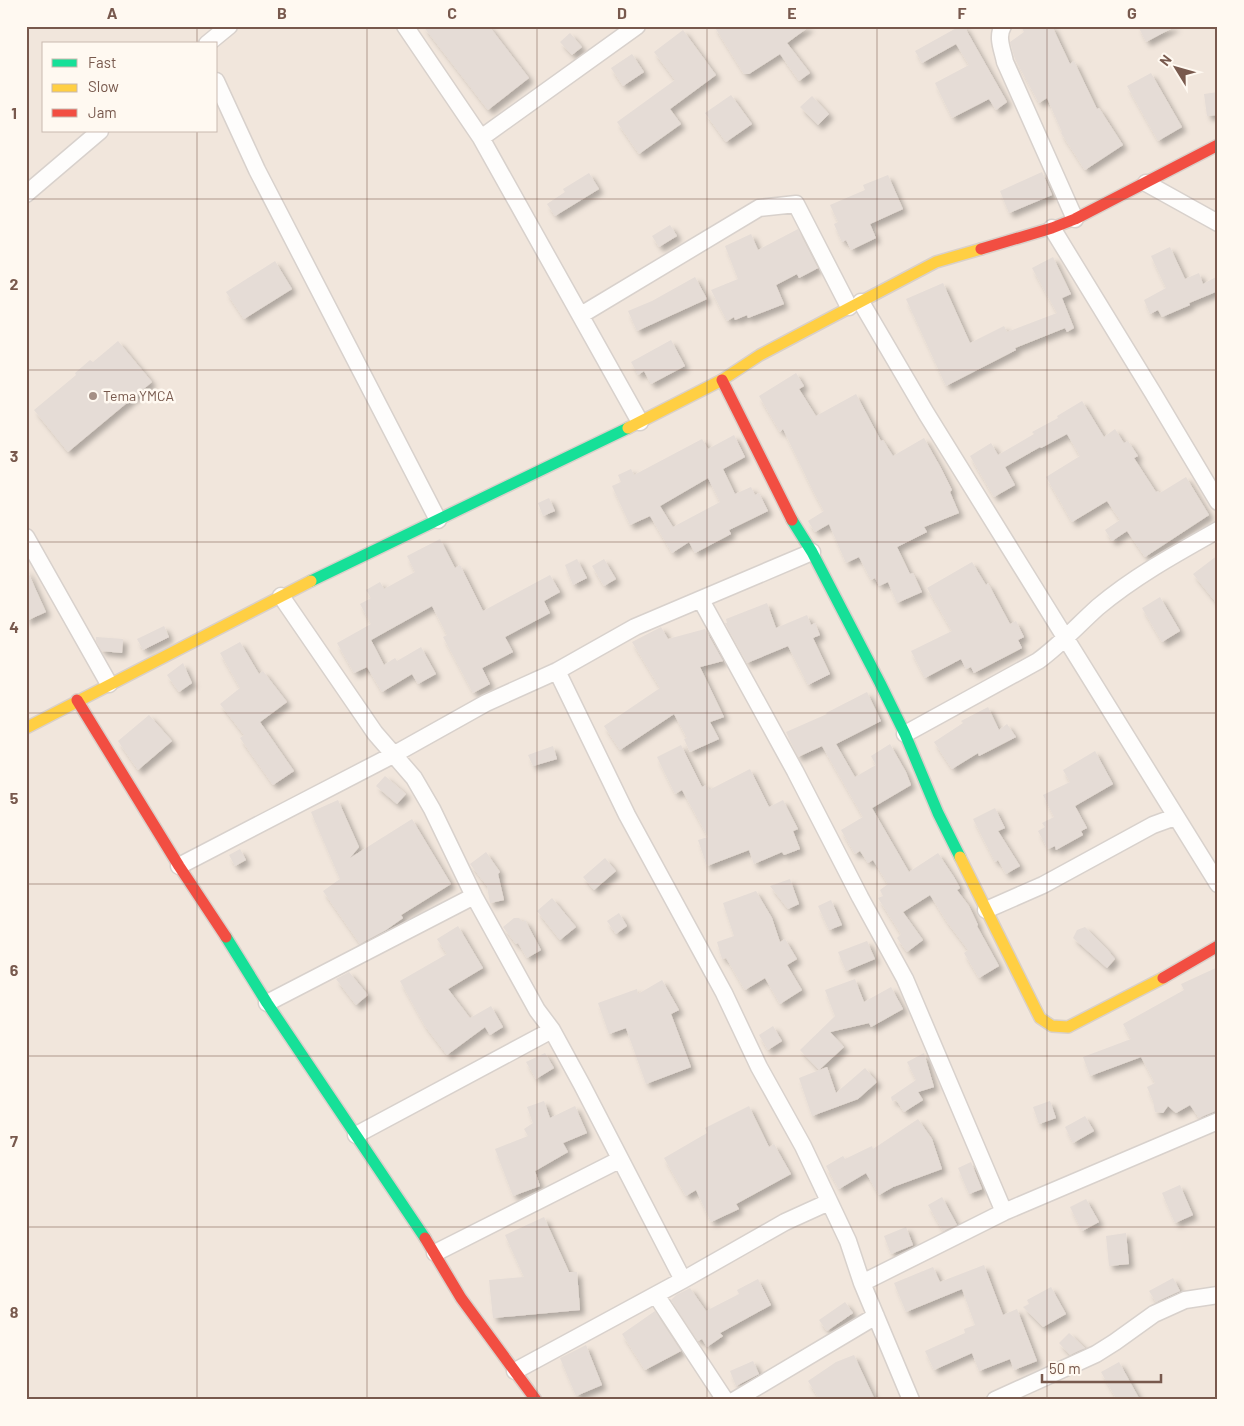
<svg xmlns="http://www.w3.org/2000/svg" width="1244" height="1426" font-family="Barlow,sans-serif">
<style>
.residential{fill:#f1e6dc;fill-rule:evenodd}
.building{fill:#e5dcd6;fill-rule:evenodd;filter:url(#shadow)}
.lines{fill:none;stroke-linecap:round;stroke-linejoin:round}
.street-casing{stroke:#d8d1cc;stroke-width:19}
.fast-casing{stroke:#d9d0ca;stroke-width:14}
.slow-casing{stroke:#d9d0ca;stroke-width:14}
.jam-casing{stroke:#d9d0ca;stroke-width:14}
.street{stroke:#fefdfc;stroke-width:16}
.fast{stroke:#16e098;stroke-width:11}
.slow{stroke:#ffcf43;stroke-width:11}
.jam{stroke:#f24e42;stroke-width:11}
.grid{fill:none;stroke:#78594d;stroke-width:1;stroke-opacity:0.55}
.poi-dot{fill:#a58f85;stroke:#fff9f1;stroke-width:2}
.labels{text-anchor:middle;stroke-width:5;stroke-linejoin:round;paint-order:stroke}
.poi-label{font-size:14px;fill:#78594d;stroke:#fff9f1;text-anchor:start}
.neatline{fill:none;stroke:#78594d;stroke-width:2}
.grid-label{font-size:16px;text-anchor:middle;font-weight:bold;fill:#78594d}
</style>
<defs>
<filter id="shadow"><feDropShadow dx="4.5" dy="4.5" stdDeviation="2.5" flood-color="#0004"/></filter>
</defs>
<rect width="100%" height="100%" fill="#f9f4ee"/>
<path class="residential" d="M26,26H1218V1400H26ZM44,44H216V131H44Z"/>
<path class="building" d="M423,26H489L529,78L488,110Z
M714,26H810L787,43L810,73L799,81L780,54L749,74H744Z
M960,26H964L1007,102L996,110L989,99L952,118L935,83L969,65L956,44L922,63L915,51Z
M1021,26H1052L1070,64L1074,61L1097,109L1099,108L1123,145L1085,170L1061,133L1062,132L1047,98L1039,103L1015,59L1010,42L1024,32Z
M1138,26H1176L1146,42Z
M683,30L716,75L670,109L681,124L639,154L617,122L675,80L654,52Z
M570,33L582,47L572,55L560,42Z
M632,54L644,72L623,86L611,68Z
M1151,73L1182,127L1158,141L1127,86Z
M1218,92V115L1207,116L1204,94Z
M731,95L752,124L726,142L705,113Z
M812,96L829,114L818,125L800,107Z
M1042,172L1052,195L1009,213L1000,191Z
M589,173L599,189L555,216L547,204L565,192L563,189Z
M888,175L903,209L870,224L876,238L851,250L846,240L842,242L834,224L838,222L830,205L865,190L863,185Z
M670,225L677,236L659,247L652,236Z
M798,229L818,268L799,278L797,274L776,285L784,304L748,318L747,315L735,320L734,317L727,321L711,290L738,279L725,246L751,234L758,250Z
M1170,247L1185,279L1199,273L1203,284L1218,276V291L1189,303L1190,305L1162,317L1158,310L1150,314L1144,300L1166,288L1151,256Z
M1053,257L1071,294L1062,298L1074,328L1067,332L1065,328L1015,348L1016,350L946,386L906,299L943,283L970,343L1004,326L1007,332L1057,313L1032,268Z
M275,261L292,289L244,319L226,292Z
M695,277L707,299L637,331L628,311L652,301Z
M671,340L685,366L651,384L644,371L638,375L631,362Z
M118,341L152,382L68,452L34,410L76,375L75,373L90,360L93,362Z
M796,373L804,386L799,389L816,416L856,394L881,441L883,440L893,456L924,438L941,468L952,490L950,492L959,513L924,527L927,532L897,547L910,574L913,573L922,592L897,603L888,582L879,586L875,578L871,580L859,557L846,563L829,524L815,532L808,521L824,511L813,491L783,429L780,432L759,396Z
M1082,401L1104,437L1115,429L1124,443L1128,441L1138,456L1134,458L1156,492L1158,491L1160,493L1186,477L1209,515L1145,557L1127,531L1112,541L1105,530L1120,520L1107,501L1072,522L1046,477L1080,456L1067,434L1041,448L1040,447L1005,467L1015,485L994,497L970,456L991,443L998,455L1034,434L1032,432L1058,418L1057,416Z
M734,435L745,457L723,469L735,494L751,487L755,495L759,493L768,511L729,530L731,534L695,553L689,542L672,553L650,516L630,525L612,486L621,482L618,475L631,469L634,475L702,439L708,449ZM708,478L720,502L673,527L660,506Z
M549,498L555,511L543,516L538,503Z
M440,539L455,568L460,565L483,611L550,575L560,592L544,601L550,613L505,637L513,652L482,668L490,684L473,693L443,637L447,635L432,606L371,640L384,665L395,658L397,661L421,647L436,674L418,684L412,674L382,692L367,667L354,673L337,643L371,624L360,604L371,598L366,590L380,582L384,589L415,572L407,556Z
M1218,555V605L1193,574Z
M577,559L587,578L573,585L565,565Z
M604,559L616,579L604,586L592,566Z
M972,562L986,585L988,583L1010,624L1016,621L1024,637L1018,640L1022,648L974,673L971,667L966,669L961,659L925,678L911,651L952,631L927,588Z
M26,568L46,612L26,621Z
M1160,597L1180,631L1162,642L1142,608Z
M767,603L776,628L807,615L811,625L815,623L820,635L813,638L830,674L808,685L788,646L747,663L725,623H727L726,619Z
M164,626L169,637L143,650L137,639Z
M661,627L668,639L705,629L723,661L700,667L724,717L710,722L719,739L690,752L684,739L687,738L674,714L620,750L604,726L660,688L632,642Z
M96,637L123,639L122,653L102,651L96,641Z
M240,642L259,674L263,671L287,702L260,722L294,771L273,785L240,738L244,735L220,704L240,688L220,653Z
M183,663L192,683L179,692L167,675Z
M867,692L881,721L836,744L855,777L876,765L871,756L890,744L906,772L911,785L872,808L909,872L938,853L954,877L960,888L957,890L969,906L978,925L977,926L999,966L979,978L964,953L968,950L947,922L930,895L903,912L923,940L907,952L897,938L901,934L878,898L883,896L880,890L888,884L873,860L868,863L860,851L855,854L841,830L863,817L822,746L798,757L786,732L827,714L826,713Z
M988,707L999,730L1007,724L1016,737L979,756L978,753L952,769L934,742L963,723L961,721Z
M149,715L172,741L138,770L118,741Z
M681,745L702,787L706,785L709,790L750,769L769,807L783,800L798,829L793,831L800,849L784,855L782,852L754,864L749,850L707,866L698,840L708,837L682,790L675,794L657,757Z
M553,746L557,759L533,766L528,755Z
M1095,751L1113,784L1075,806L1087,828L1081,831L1083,835L1056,850L1055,846L1048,849L1038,831L1045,827L1042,823L1054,817L1043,795L1070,782L1063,770Z
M385,776L406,794L397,804L376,786Z
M338,800L359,847L350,858L412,819L451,884L401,915L403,918L386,930L360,944L323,891L340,879L311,812Z
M995,808L1005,828L998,831L1020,866L1006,874L998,860L995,862L973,819Z
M240,849L246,860L235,866L229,855Z
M486,852L500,872L498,874L504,900L490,903L487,886L470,864Z
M605,858L616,871L594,890L583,877Z
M790,879L799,904L788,909L770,886Z
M756,891L772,918L780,942L785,939L797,959L787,965L802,990L780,1004L765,978L745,990L726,958L722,959L717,942L734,936L723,903Z
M552,898L576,927L560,940L537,911Z
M831,900L842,925L829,930L818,906Z
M619,913L627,926L616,934L607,921Z
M514,918H519L523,922L525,920L541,950L527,958L518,943L516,944L503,927Z
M458,926L483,968L448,989L470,1018L491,1006L503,1027L490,1035L485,1027L447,1055L425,1026L400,981L447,954L437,939Z
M1085,927L1107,949L1115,959L1107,968L1073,938L1077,930Z
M867,941L875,959L846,971L838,952Z
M1218,967V1110L1199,1118L1190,1105L1176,1113L1168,1106L1163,1113L1155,1112L1153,1101L1147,1087L1155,1083L1141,1057L1090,1076L1083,1057L1131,1039L1123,1024L1184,990L1181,984Z
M349,972L368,995L356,1005L336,979Z
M855,979L864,1002L891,987L903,1009L871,1027L869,1023L830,1032L844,1047L819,1070L800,1050L835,1016L825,990Z
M662,980L679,1010L671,1014L691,1067L646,1084L626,1028L609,1034L598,1003L637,989L638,994Z
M773,1026L782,1041L768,1050L759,1035Z
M545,1053L554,1068L536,1079L526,1062Z
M924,1053L934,1087L918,1092L923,1100L904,1112L896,1100L892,1101L891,1097L916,1080L907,1062Z
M827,1067L836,1093L865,1068L877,1082L858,1099L812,1116L799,1078Z
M544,1101L550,1118L575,1106L587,1133L563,1143L568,1152L535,1171L540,1186L513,1196L495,1149L528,1136L524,1129L533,1123L527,1107Z
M1050,1101L1056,1118L1039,1124L1033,1107Z
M749,1106L769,1147L774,1144L791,1174L736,1204L739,1209L711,1222L696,1190L686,1196L664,1158L707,1133L705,1128Z
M1085,1116L1094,1131L1073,1143L1065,1127Z
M918,1119L932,1139L942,1169L893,1187L879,1195L866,1173L839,1189L826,1166L843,1156L845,1159L872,1146L873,1149Z
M971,1162L982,1189L969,1194L958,1168Z
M1180,1185L1193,1215L1175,1223L1162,1193Z
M942,1197L957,1225L943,1231L928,1205Z
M1086,1199L1099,1222L1082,1231L1070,1207Z
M544,1217L569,1272H577L580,1310L493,1318L489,1280L524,1277L505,1235Z
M906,1227L913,1245L891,1254L884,1236Z
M1126,1233L1129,1264L1109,1266L1106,1236Z
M984,1265L1003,1315L1017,1309L1037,1361L1014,1370L1010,1359L979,1371L972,1353L934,1370L925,1351L965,1333L964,1329L975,1325L962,1289L906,1312L894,1283L933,1267L940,1282Z
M1173,1278L1180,1291L1156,1302L1149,1291Z
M758,1279L771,1305L720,1333L723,1336L707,1347L702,1339L698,1341L671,1300L676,1295L690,1288L706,1311L739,1294L737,1290Z
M1051,1287L1066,1314L1043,1327L1023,1307L1029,1304L1027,1300Z
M845,1302L853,1313L827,1331L819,1320Z
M655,1311L681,1351L645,1370L622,1334Z
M1069,1333L1085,1348L1070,1355L1059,1343Z
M586,1345L602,1385L576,1396L560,1358Z
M854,1355L875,1400H820L808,1381L836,1362Z
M753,1361L759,1374L736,1386L730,1371Z
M1119,1362L1140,1400H1117L1101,1372Z"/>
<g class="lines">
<defs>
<path id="street" d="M405,26L481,138L640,422
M1003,26C996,37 1003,51 1005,62L1075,219
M207,44L229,26
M216,81L257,170L438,520
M481,138L637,26
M1146,183L1218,223
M26,194L100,131
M1052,228L1153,393L1218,502
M861,302L926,413L1218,884
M581,315L759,208L796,204L849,307
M26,537L109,684
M281,596L375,733L414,778L432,809L474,896L537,1010L552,1030L582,1085L683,1280
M701,600L795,771L860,897L905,979L1004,1212
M557,671L627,815L724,993L759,1067L803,1146L848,1241L862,1283L911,1400
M905,734L1038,661C1060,645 1078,625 1098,607C1135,576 1177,553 1218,530
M179,866L393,755L486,703L557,671L635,627L812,552
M986,910L1043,885L1153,825L1175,817
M267,1003L474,896
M356,1135L552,1030
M435,1253L619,1160
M862,1283L1004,1212L1218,1121
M656,1295L725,1400
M515,1371L683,1280L785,1222L829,1202
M735,1400L876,1316
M995,1400L1096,1354L1115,1342L1154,1314L1185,1300L1218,1295"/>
<path id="fast" d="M792,520L812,552L880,683L905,734L938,813L960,857
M311,581L628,428
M226,937L267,1003L425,1238"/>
<path id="slow" d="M628,428L722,380L760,355L936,262L981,249
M26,728L311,581
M960,857L1040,1018L1052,1026L1068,1027L1163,978"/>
<path id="jam" d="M981,249L1052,228L1075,219L1218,145
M722,380L792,520
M77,700L179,866L226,937
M1163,978L1218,946
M425,1238L461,1298L536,1400"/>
</defs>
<use href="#street" class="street-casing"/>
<use href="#fast" class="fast-casing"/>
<use href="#slow" class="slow-casing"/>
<use href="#jam" class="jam-casing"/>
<use href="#street" class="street"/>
<use href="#fast" class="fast"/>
<use href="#slow" class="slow"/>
<use href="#jam" class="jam"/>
</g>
<path class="grid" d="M197,26V44M367,26V1400M537,26V1400M707,26V1400M877,26V1400M1047,26V1400M197,131V1400M26,199H1218M26,370H1218M26,542H1218M26,713H1218M26,884H1218M26,1056H1218M26,1227H1218"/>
<circle class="poi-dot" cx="93" cy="396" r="5"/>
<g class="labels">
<g class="poi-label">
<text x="103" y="401">Tema YMCA</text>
</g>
</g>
<rect width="1244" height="1426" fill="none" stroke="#fff9f1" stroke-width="55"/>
<rect x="42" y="42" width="175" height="90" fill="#fff9f1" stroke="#c9b9af"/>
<rect x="52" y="59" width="25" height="8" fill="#16e098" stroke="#c9b9af"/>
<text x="88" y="68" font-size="15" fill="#78594d">Fast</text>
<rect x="52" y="84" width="25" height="8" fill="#ffcf43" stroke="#c9b9af"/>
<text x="88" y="92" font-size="15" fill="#78594d">Slow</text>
<rect x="52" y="109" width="25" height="8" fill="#f24e42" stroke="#c9b9af"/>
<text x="88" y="118" font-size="15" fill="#78594d">Jam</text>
<g transform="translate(1176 68) rotate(307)" stroke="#fff9f1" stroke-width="4" paint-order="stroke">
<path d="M0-4L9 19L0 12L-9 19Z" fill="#78594d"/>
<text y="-8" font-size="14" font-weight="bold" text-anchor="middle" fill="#78594d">N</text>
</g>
<path d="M1042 1374v8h119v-8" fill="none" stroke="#78594d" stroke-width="2.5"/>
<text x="1049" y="1374" font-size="15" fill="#78594d" stroke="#fff9f1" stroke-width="4" paint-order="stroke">50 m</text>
<rect x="28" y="28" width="1188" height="1370" class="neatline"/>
<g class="grid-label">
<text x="112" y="19">A</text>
<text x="282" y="19">B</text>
<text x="452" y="19">C</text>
<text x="622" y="19">D</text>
<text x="792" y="19">E</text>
<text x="962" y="19">F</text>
<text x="1132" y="19">G</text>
<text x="14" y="119">1</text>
<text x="14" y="290">2</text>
<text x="14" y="462">3</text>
<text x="14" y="633">4</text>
<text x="14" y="804">5</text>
<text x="14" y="976">6</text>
<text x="14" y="1147">7</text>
<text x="14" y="1318">8</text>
</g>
</svg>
